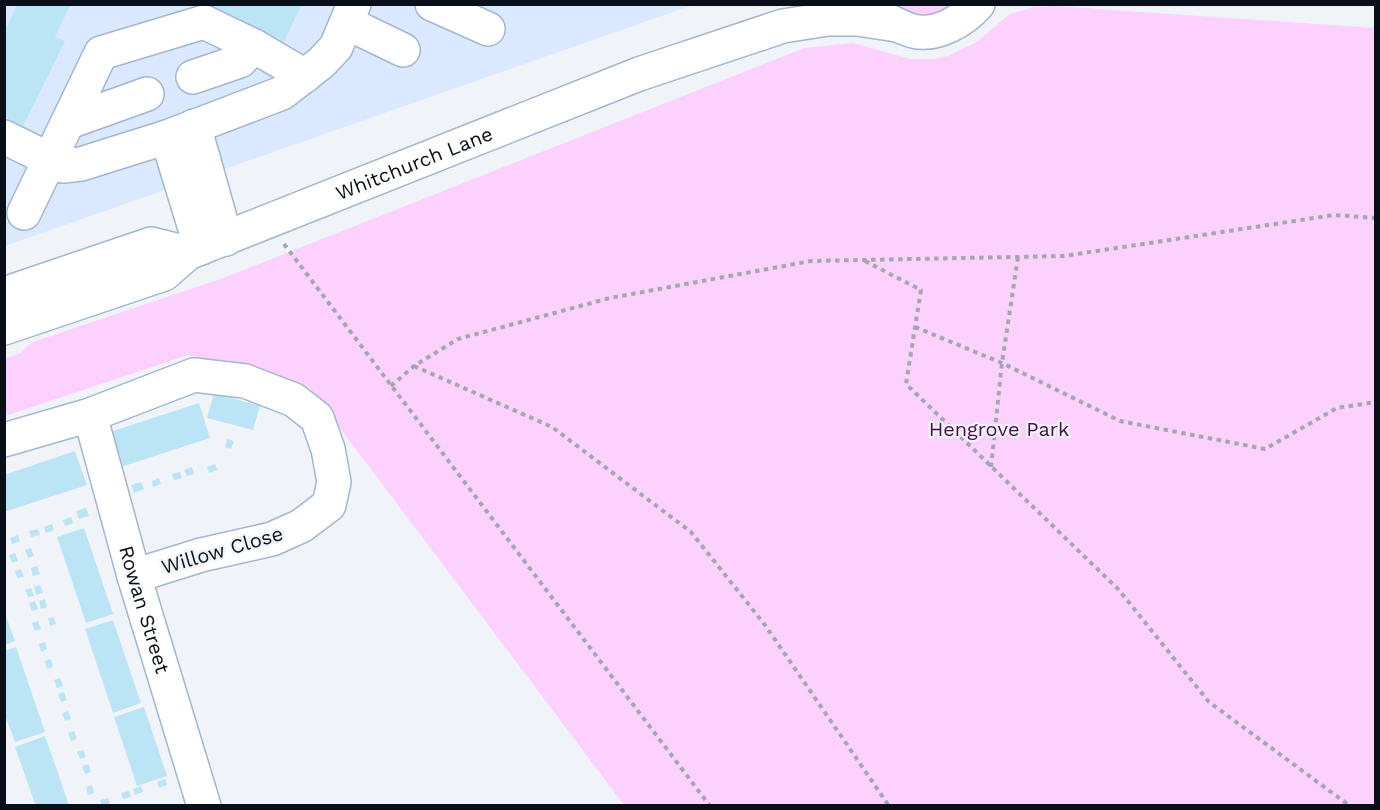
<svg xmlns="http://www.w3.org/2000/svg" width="1380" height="810" font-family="'Work Sans',sans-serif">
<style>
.built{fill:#dae9fe}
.green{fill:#fcd1fd}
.building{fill:#bbe5f4}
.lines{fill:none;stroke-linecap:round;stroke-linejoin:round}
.minor-casing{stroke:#a2b6d0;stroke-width:36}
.path{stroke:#a3a8af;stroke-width:4;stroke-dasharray:4.5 4.5;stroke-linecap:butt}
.minor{stroke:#fff;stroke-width:33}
.labels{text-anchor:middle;stroke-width:4.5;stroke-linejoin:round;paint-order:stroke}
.street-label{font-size:20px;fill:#080f18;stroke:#f0f4f9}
.park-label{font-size:20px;fill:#480b4c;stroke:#f0f4f9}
</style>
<rect width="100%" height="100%" fill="#f0f4f9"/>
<path class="built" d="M5,4L693,5L5,246Z"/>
<path class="green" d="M896,5H955C938,18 914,16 896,5Z
M1054,6L1375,28V805H624L309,387L188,355L5,416L4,359L21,353L28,345L36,341L226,277L789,54L805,48L853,43L910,59H933L948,56L975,43L1010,14L1034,7Z"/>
<path class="building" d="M18,4H71L55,37L65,41L23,126L4,117V32Z
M200,4H302L282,45Z
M214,393L260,406L253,430L207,418Z
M199,403L210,438L121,467L110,432Z
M227,439L234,441L231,449L225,447Z
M75,451L87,485L4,512V475Z
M215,464L217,470L209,473L207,467Z
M192,467L194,474L187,476L184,470Z
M180,472L182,478L174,480L172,474Z
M159,478L161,484L153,487L152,481Z
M141,482L144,489L134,493L131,485Z
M86,508L89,516L79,519L76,511Z
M71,517L73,523L65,526L63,520Z
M52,524L54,530L46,533L44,527Z
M84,528L113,614L86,623L57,537Z
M38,529L40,535L31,537L29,531Z
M18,535L20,541L12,544L10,538Z
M31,548L34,556L28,558L25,550Z
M15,553L18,561L12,563L9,555Z
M37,566L40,574L33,576L31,568Z
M21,569L24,577L17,578L15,571Z
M40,585L43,593L36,595L34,587Z
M31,588L34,596L28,597L25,590Z
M45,599L47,607L41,609L39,601Z
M35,601L38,609L32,611L29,603Z
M4,611L15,641L4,645Z
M54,617L56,624L50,626L48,618Z
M113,620L141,703L113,713L85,629Z
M38,621L41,629L35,631L32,623Z
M45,642L47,649L41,652L39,644Z
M16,647L45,732L15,742L4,712V651Z
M51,659L53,667L47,669L45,661Z
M60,678L63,686L57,688L54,680Z
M64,692L67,700L61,702L58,694Z
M144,707L167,776L137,786L114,717Z
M68,711L71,719L65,721L62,713Z
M74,731L77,739L71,741L68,733Z
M45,736L57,770L69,806H36L33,798L15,747Z
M83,750L86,757L80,759L77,752Z
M89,764L91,772L85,774L82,766Z
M165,779L167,785L159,788L157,782Z
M92,785L94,793L88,795L86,787Z
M141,786L143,792L135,795L133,789Z
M129,791L131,797L123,799L121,793Z
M108,798L110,803L102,806L100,800Z"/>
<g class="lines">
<defs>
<g id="minor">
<path d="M432,4L488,29"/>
<path d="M878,15C889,21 901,28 913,31C936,37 963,21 978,4"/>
<path d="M347,23L403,50"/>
<path d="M193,77L240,61L254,46"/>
<path d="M69,122L147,94"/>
<path d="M194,126L226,239"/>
<path d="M4,137L63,166L81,164L167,137L282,93L321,63L336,47L354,4"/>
<path d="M167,137L201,248"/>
<path d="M24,213L101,53L204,22L254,46L305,76"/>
<path d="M4,294L151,244L188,253"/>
<path id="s1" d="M4,328L164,274L188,253L639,74L783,26L828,19H857L897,25"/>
<path id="s2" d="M90,415L134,576L204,806"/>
<path d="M4,440L90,415L194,375L245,381L294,400L317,418L328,449L334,482L329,505L301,526L272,539L201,555L134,576"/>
</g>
</defs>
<use href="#minor" class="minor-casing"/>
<path class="path" d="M284,244L710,806
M865,261L921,290L906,384L1118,589L1209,702L1350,806
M915,327L1002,363L1120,421L1265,449L1337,408L1376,402
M414,366L552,427L691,532L765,625L889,806
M391,386L414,366L458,339L610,298L811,261L1064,256L1334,215L1376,218
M991,467L1002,363L1018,257"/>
<use href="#minor" class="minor"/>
</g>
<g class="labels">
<g class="street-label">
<text dy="7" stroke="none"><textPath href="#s1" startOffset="444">Whitchurch Lane</textPath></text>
<text transform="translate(222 550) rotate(-16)" y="7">Willow Close</text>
<text dy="7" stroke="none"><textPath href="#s2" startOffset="202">Rowan Street</textPath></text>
</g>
<g class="park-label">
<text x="999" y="436">Hengrove Park</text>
</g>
</g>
<rect width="1380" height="810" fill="none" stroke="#080f18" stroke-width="12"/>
</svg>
